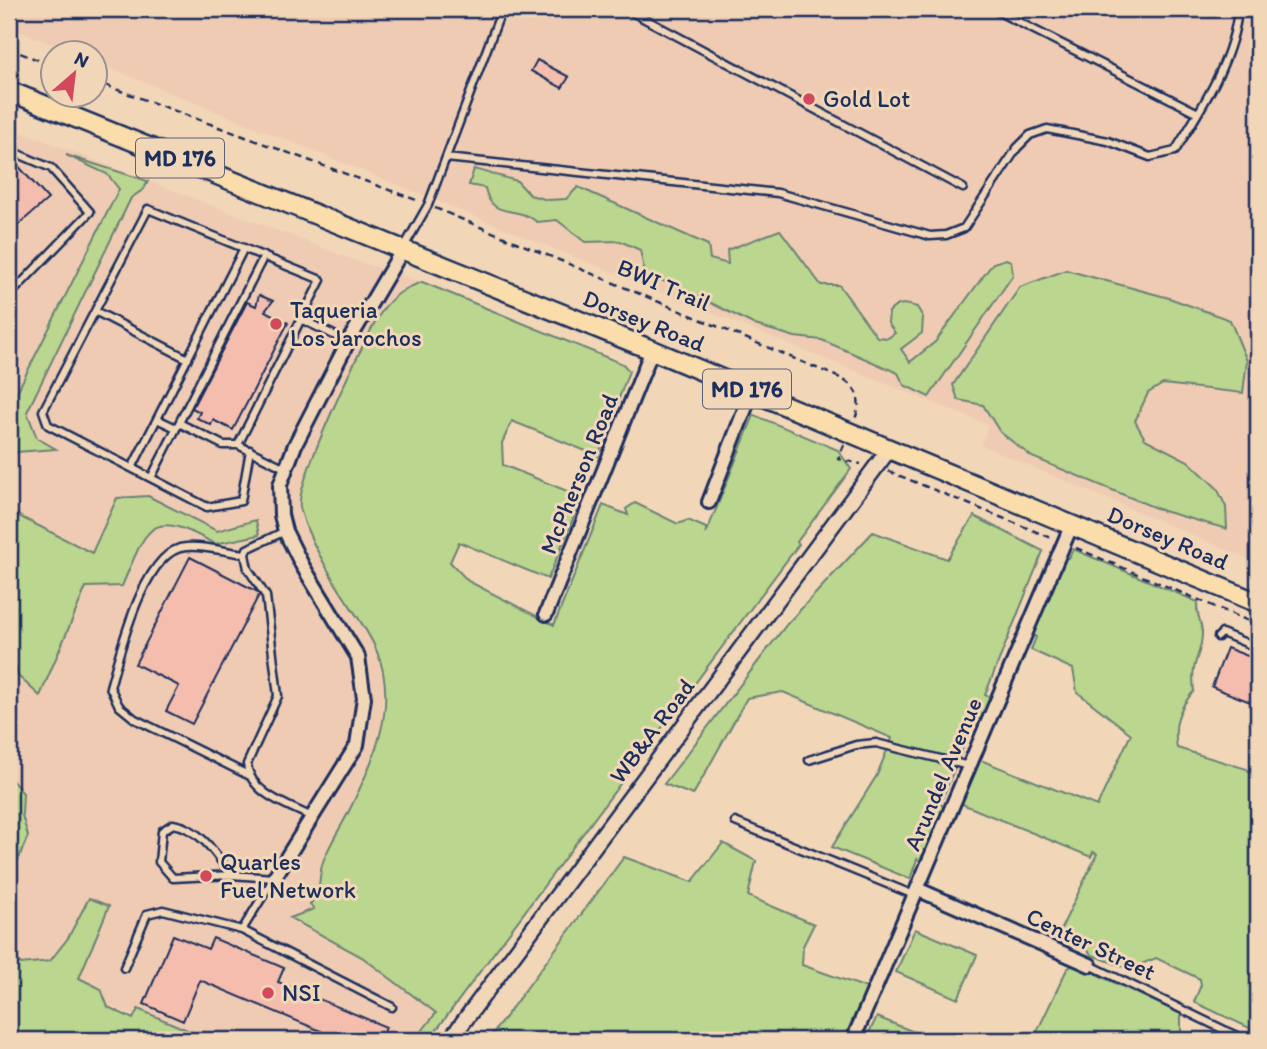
<svg xmlns="http://www.w3.org/2000/svg" width="1267" height="1049" font-family="Itim,sans-serif">
<style>
.built{fill:#efcbb3}
.green{fill:#bbd68e;stroke:#6b8276;stroke-width:2}
.building{fill:#f5bdad;stroke:#1b2f5e;stroke-width:2}
.lines{fill:none;stroke-linecap:round;stroke-linejoin:round}
.service-casing{stroke:#1b2f5e;stroke-width:11}
.minor-casing{stroke:#1b2f5e;stroke-width:18}
.tertiary-casing{stroke:#1b2f5e;stroke-width:19}
.primary-casing{stroke:#1b2f5e;stroke-width:23}
.path{stroke:#1b2f5e;stroke-width:2.5;stroke-dasharray:7 5;stroke-linecap:butt}
.service{stroke:#f2d6b8;stroke-width:6}
.minor{stroke:#f2d6b8;stroke-width:12}
.tertiary{stroke:#f2d6b8;stroke-width:14}
.primary{stroke:#faddab;stroke-width:18}
.poi-dot{fill:#d1495b;stroke:#f2d6b8;stroke-width:2.5}
.labels{text-anchor:middle;stroke-width:6;stroke-linejoin:round;paint-order:stroke}
.shield{fill:#f2d6b8;stroke:#5c6179;stroke-width:2}
.shield-label{font-size:23px;font-weight:bold;fill:#1b2f5e}
.poi-label{font-size:24px;fill:#1b2f5e;stroke:#f2d6b8;text-anchor:start}
.street-label{font-size:24px;fill:#1b2f5e;stroke:#f2d6b8}
</style>
<rect width="100%" height="100%" fill="#f2d6b8"/>
<filter id="ink" filterUnits="userSpaceOnUse"><feTurbulence type="fractalNoise" baseFrequency=".0143" numOctaves="2"/><feDisplacementMap in="SourceGraphic" scale="14" xChannelSelector="R" yChannelSelector="G"/><feConvolveMatrix kernelMatrix="1 2 1 2 8 2 1 2 1" color-interpolation-filters="sRGB"/></filter>
<g filter="url(#ink)">
<path class="built" d="M9,9H1258V563L981,445L988,425L95,62L94,52H71L9,27Z
M9,127L351,259L422,282L401,290L313,464L375,644L384,684L380,740L361,789L323,864L319,894L350,948L441,1017L422,1040H192L9,963Z"/>
<path class="green" d="M66,155L148,181L144,189L131,198L27,412L37,438L56,449L16,452L9,464V408L119,189L107,174Z
M474,169L517,181L530,195L548,200L566,199L578,187L708,245L710,259L728,264L727,250L780,230L821,285H839L877,337L888,338L895,333L888,323L889,312C898,302 905,303 917,307L923,317L922,333L901,349L910,362L935,342L993,263L1006,259L1011,261L1013,275L929,397L904,385L898,373L822,340L795,337L755,325L681,288L645,274L640,250L620,241L585,242L557,220L537,222C516,204 492,221 485,188L469,185Z
M1066,270L1169,298L1230,320L1247,361L1243,393L1163,384L1148,393L1135,421L1145,439L1188,461L1217,488L1226,507L1227,529L1163,511L1032,457L1000,432L983,405L958,400L953,385L1020,287Z
M422,282L623,364L629,371L598,456L512,421L502,443L503,465L582,497L548,579L459,542L450,562L468,581L554,625L603,505L628,515L626,509L635,503L678,524L688,520L706,528V534L754,415L838,450L851,469L797,542L799,544L429,1040H415L436,1013L362,957L290,918L314,909L310,904C322,891 318,881 322,865C327,848 340,829 348,813C373,762 401,704 375,647C364,623 346,602 333,579C320,556 306,533 300,507C295,484 367,331 384,308C395,294 406,288 422,282Z
M148,496L217,531L256,520L259,535L215,544C149,507 148,526 122,586L86,587L40,696L18,676L9,642V511L92,553L117,498Z
M974,516L1043,551L985,695L991,698L982,720L975,718L940,804L945,807L922,861L917,859L910,879L832,847L877,775L892,738L783,692L747,698L693,795L664,784L787,624L873,532L947,559Z
M1073,549L1198,602C1194,612 1203,622 1202,635C1201,658 1190,661 1194,691C1178,709 1173,725 1177,748L1247,769L1258,782V1032L1194,1002L1201,985L1200,979L1156,958L1129,969L1092,955L1077,939L1058,935L1097,854L1093,852L1091,857L962,804L978,759L1097,806L1131,734L1077,692L1073,669L1031,650L1036,637L1031,633L1064,557L1069,558Z
M11,779L23,793L22,815L28,836L9,882V781Z
M723,843L756,861L748,896L814,924L803,946L802,965L867,988L844,1039L821,1036L818,1040H488L624,857L692,882Z
M89,898L109,906L79,978L101,989L108,1007L133,1019L138,1009L211,1040H9V952L21,964L50,961L68,938Z
M915,929L977,955L958,999L896,972Z
M1075,964L1181,1014V1036L1206,1040H1033L1067,969Z
M877,1017L934,1040H865Z"/>
<path class="building" d="M537,60L569,77L562,88L531,71Z
M13,160L48,199L9,233V164Z
M259,295L273,301L265,311L288,323L233,430L213,420L211,425L197,418L200,412L192,408L247,302L256,306Z
M190,557L260,593L192,724L166,711L179,686L135,664Z
M1227,648L1258,660V705L1212,687Z
M173,935L208,949L213,938L284,968L278,982L386,1027L381,1040H342L200,980L183,1021L144,1004Z"/>
<g class="lines">
<defs>
<path id="service" d="M626,9L963,188
M993,9L1198,113
M9,150L51,168L90,212L9,296
M446,158L778,193L930,236L946,235L964,228L1017,148L1030,135L1047,129L1108,141L1150,157L1175,151C1201,109 1234,59 1238,9
M404,247L428,205L502,9
M95,311L188,359
M157,419L176,428
M179,423L264,256
M250,450L241,501L207,507L48,425L43,411L148,209L321,280L301,319
M132,468L244,248
M285,468L238,445L301,319L348,342
M151,478L179,423L223,445H238
M285,531L247,549L245,554L248,569L266,596L278,696L247,764C250,794 288,805 312,817
M245,554C226,552 204,545 186,547C144,549 120,653 110,687L119,706L135,719L248,775
M1218,637L1222,633L1258,648
M809,760L856,745L876,743L969,766
M735,822L914,895
M231,875L173,878L159,862L162,831L173,824C200,828 216,854 231,875L274,878L242,930L392,1007
M1090,965L1245,1040
M124,968L147,914L163,910L242,930"/>
<path id="minor" d="M709,502L752,391
M546,614L652,350
M274,878L357,745L364,698L358,657L302,565L285,531L281,515L280,485L295,445L348,342L403,249
M917,889L1090,965
M853,1040L1072,524"/>
<path id="tertiary" d="M450,1040L890,448"/>
<path id="primary" d="M9,91L652,350L1258,603"/>
</defs>
<use href="#service" class="service-casing"/>
<use href="#minor" class="minor-casing"/>
<use href="#tertiary" class="tertiary-casing"/>
<use href="#primary" class="primary-casing"/>
<path class="path" d="M9,49L52,65
M94,81L419,201
M435,208L838,377C857,386 863,399 855,419
M844,445L838,459L861,464
M888,471L1054,539
M1076,548L1258,625"/>
<use href="#service" class="service"/>
<use href="#minor" class="minor"/>
<use href="#tertiary" class="tertiary"/>
<use href="#primary" class="primary"/>
</g>
</g>
<g class="poi-dot">
<circle cx="809" cy="99" r="7"/>
<circle cx="276" cy="324" r="7"/>
<circle cx="206" cy="876" r="7"/>
<circle cx="268" cy="993" r="7"/>
</g>
<g class="labels">
<g class="shield">
<rect x="136" y="138.5" width="88" height="39" rx="5"/>
<rect x="703" y="369.5" width="88" height="39" rx="5"/>
</g>
<g class="shield-label">
<text x="180" y="166">MD 176</text>
<text x="747" y="397">MD 176</text>
</g>
<g class="poi-label">
<text x="823" y="107">Gold Lot</text>
<text x="290" y="318">Taqueria<tspan x="290" dy="28">Los Jarochos</tspan></text>
<text x="220" y="870">Quarles<tspan x="220" dy="28">Fuel Network</tspan></text>
<text x="282" y="1001">NSI</text>
</g>
<g class="street-label">
<text transform="translate(664 285) rotate(23)" y="8">BWI Trail</text>
<text transform="translate(644 321) rotate(22)" y="8">Dorsey Road</text>
<text transform="translate(579 474) rotate(-68)" y="8">McPherson Road</text>
<text transform="translate(1168 538) rotate(23)" y="8">Dorsey Road</text>
<text transform="translate(652 731) rotate(-53)" y="8">WB&amp;A Road</text>
<text transform="translate(943 774) rotate(-67)" y="8">Arundel Avenue</text>
<text transform="translate(1091 944) rotate(25)" y="8">Center Street</text>
</g>
</g>
<rect width="1267" height="1049" fill="none" stroke="#f2d6b8" stroke-width="35"/>
<rect x="18" y="18" width="1232" height="1014" fill="none" stroke="#1b2f5e" stroke-width="2.5" filter="url(#ink)"/>
<g transform="translate(74 74) rotate(28)"><circle r="33" fill="#f2d6b8" stroke="#9c9394" stroke-width="2"/>
<path d="M0-5L12 26L0 18L-12 26Z" fill="#d1495b"/>
<text y="-10" font-size="19" font-weight="bold" text-anchor="middle" fill="#1b2f5e">N</text>
</g>
</svg>
